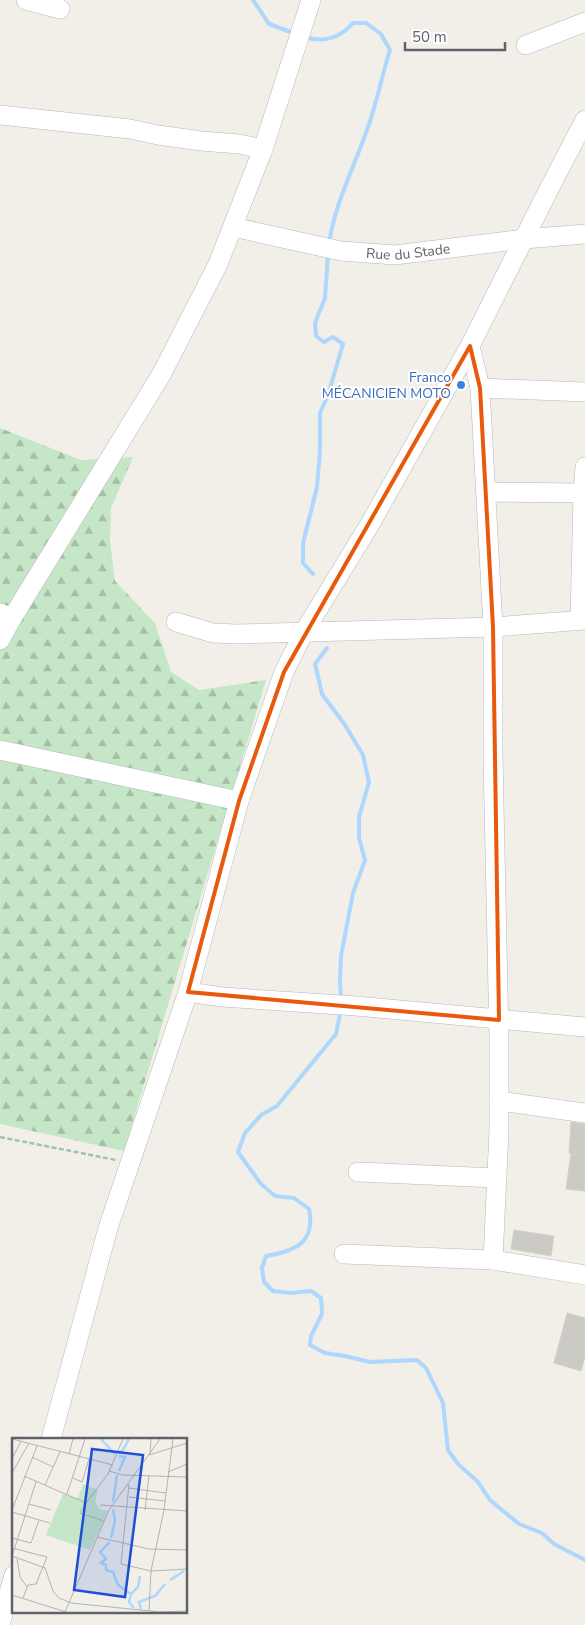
<svg xmlns="http://www.w3.org/2000/svg" width="585" height="1625" font-family="'Nunito Sans',sans-serif">
<style>
.forest{fill:url(#forest-firs)}
.lines{fill:none;stroke-linecap:round;stroke-linejoin:round}
.stream{stroke:#add7fc;stroke-width:4}
.building{fill:#cccac5;stroke:#d5d1c7}
.minor-casing{stroke:#b5b8bc;stroke-width:20}
.path{stroke:#9ec5aa;stroke-width:2.5;stroke-dasharray:5 2.5;stroke-linecap:butt}
.minor{stroke:#fff;stroke-width:19}
.marked{fill:none;stroke:#e8590c;stroke-width:4;stroke-linejoin:round}
.shop-dot{fill:#3f7fe0;stroke:#fff;stroke-width:2}
.labels{text-anchor:middle;stroke-width:4;stroke-linejoin:round;paint-order:stroke}
.street-label{font-size:14px;fill:#5f6368;stroke:#fff}
.shop-label{font-size:14px;fill:#366cbe;stroke:#fff;text-anchor:end}
.inset-river{fill:none;stroke:#add7fc;stroke-width:2.5}
.inset-road{fill:none;stroke:#b3b3b1;stroke-width:1}
.view{fill:#1d4ed8;fill-opacity:0.15;stroke:#1d4ed8;stroke-width:2.5}
.inset-edge{fill:none;stroke:#5f6368;stroke-width:2.5}
</style>
<defs>
<pattern id="forest-firs" width="22" height="20" patternUnits="userSpaceOnUse" patternTransform="scale(1.25)"><rect width="22" height="20" fill="#c6e7c7"/><path d="M5 1l3.5 6h-7zM16 11l3.5 6h-7z" fill="#a4bfa5"/></pattern>
</defs>
<rect width="100%" height="100%" fill="#f1efe8"/>
<path class="forest" d="M0,428L81,460L133,457L111,508L110,541L115,581L155,623L171,672L199,690L266,680L124,1151L0,1124Z"/>
<g class="lines">
<path class="stream" d="M253,0L269,24L296,34
M305,37C324,43 340,38 353,23H366L381,34L390,50C382,75 377,102 368,127C355,166 335,202 329,244
M313,574L303,563V543L317,487L320,451V413L328,395L343,344L333,337L324,342L316,336L315,323L325,298L328,253
M327,648L315,664L322,694L345,725L363,755L369,782L359,817V838L365,860L353,893L341,956L340,980L341,1000
M341,1009L336,1034L277,1106L261,1115L245,1133L238,1152L261,1184L275,1196L294,1198L309,1209C316,1243 295,1251 266,1256L262,1268L264,1282L273,1291L291,1293L311,1291L321,1298L322,1314L311,1336L310,1345L325,1353L345,1356L370,1362L417,1360L426,1368L443,1403L448,1450L458,1464L478,1482L490,1500L519,1524L542,1533L554,1544L585,1560"/>
</g>
<path class="building" d="M571,1122L585,1124V1191L566,1189L571,1153H569Z
M514,1230L554,1236L551,1256L511,1249Z
M567,1313L585,1318V1357L581,1371L554,1363Z"/>
<g class="lines">
<defs>
<g id="minor">
<path d="M26,0L60,9"/>
<path d="M526,45L585,22"/>
<path d="M0,115L130,129L158,135L201,141L239,144L263,149"/>
<path id="s1" d="M233,227L341,251L395,255L524,239L585,234"/>
<path d="M470,346L480,388L493,627V757L499,1038V1130L493,1260L585,1275"/>
<path d="M480,388L585,392"/>
<path d="M487,492L585,493"/>
<path d="M0,613L12,618L161,375L218,264L263,149L311,0"/>
<path d="M580,620L583,493L585,467"/>
<path d="M176,622L213,633L237,634L493,627L585,620"/>
<path d="M0,640L12,618"/>
<path d="M0,750L239,801"/>
<path d="M188,992L222,997L356,1006L585,1027"/>
<path d="M499,1101L585,1113"/>
<path d="M358,1172L497,1178"/>
<path d="M344,1254L493,1260"/>
<path d="M51,1439L108,1228L188,992L239,801L284,672L304,632L370,524L470,346L550,187L585,120"/>
<path d="M0,1625L14,1575"/>
</g>
</defs>
<use href="#minor" class="minor-casing"/>
<path class="path" d="M0,1137L116,1160"/>
<use href="#minor" class="minor"/>
</g>
<path class="marked" d="M470,346L480,388L493,627L499,1020L188,992L239,801L284,672Z"/>
<circle class="shop-dot" cx="461" cy="385" r="5"/>
<g class="labels">
<g class="street-label">
<text dy="5" stroke="none"><textPath href="#s1" startOffset="178">Rue du Stade</textPath></text>
</g>
<g class="shop-label">
<text x="451" y="382">Franco<tspan x="451" dy="16">MÉCANICIEN MOTO</tspan></text>
</g>
</g>
<g transform="translate(12 1438)">
<rect width="175" height="175" fill="#f1efe8"/>
<path d="M71,46L86,52L83,63L87,71L96,73L78,112L34,97L51,56L66,60Z" fill="#c6e7c7"/>
<path class="inset-river" d="M89,1L103,16M106,15L111,12L117,1M107,18L113,19L107,33M101,64L105,37M99,100L103,83L101,71M98,104L88,114L94,121L89,125L94,127V132L101,134L106,147L119,156L117,164L122,170M158,142L172,133M119,156L126,149L128,138M129,171L127,164L143,158L153,146"/>
<path class="inset-road" d="M0,1L101,27M57,16L61,1M138,16L139,1M137,17L175,5M20,19L41,29M0,21L9,3M97,33L111,37L175,39M156,34L175,26M0,35L17,5M12,38L74,65L96,36L111,1M61,40L70,44L77,21M117,46L109,126L139,133L175,131M33,47L48,14M117,50L154,55M55,56L73,1M117,59L153,63M74,65L68,75L92,83M17,66L39,72M88,67L175,73M124,71L128,38M0,72L25,8M133,72L137,38M0,74L38,85M85,99L137,111L175,112M0,100L19,105L27,82M0,110L35,119L24,146L16,147L11,160M0,118L33,130L41,153L47,160L59,165L148,174L175,173M0,118L24,44M5,121L8,139L15,149M0,157L54,174M137,173L139,133L152,72L161,1M53,174L97,72L148,1"/>
<path class="view" d="M80,11L131,17L113,159L62,152Z"/>
<rect width="175" height="175" class="inset-edge"/>
</g>
<path d="M405 42v8h100v-8" fill="none" stroke="#5f6368" stroke-width="2.5"/>
<text x="412" y="42" font-size="15" fill="#5f6368" stroke="#ffffff" stroke-width="4" paint-order="stroke">50 m</text>
</svg>
